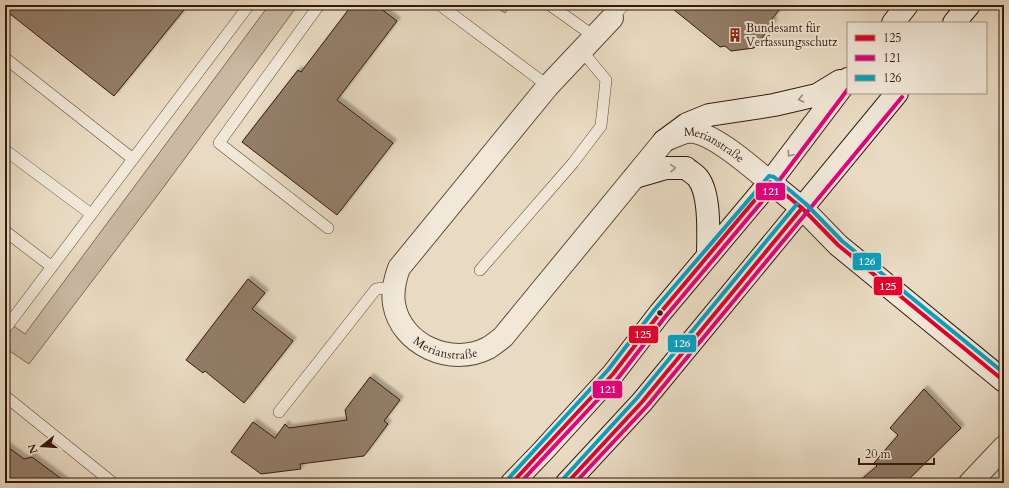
<svg xmlns="http://www.w3.org/2000/svg" width="1009" height="488" font-family="Cardo,serif">
<style>
.green{fill:#cabaa4;stroke:#806a58}
.building{fill:#937e6b;stroke:#35190c;filter:url(#shadow)}
.lines{fill:none;stroke-linecap:round;stroke-linejoin:round}
.lane-casing{stroke:#624a3a;stroke-width:12}
.street-casing{stroke:#624a3a;stroke-width:24}
.secondary-casing{stroke:#35190c;stroke-width:24}
.lane{stroke:#f1e8d8;stroke-width:11}
.street{stroke:#f1e8d8;stroke-width:22}
.secondary{stroke:#f1e8d8;stroke-width:22}
.bus-1-casing{stroke:#f1e8d8;stroke-width:7}
.bus-2-casing{stroke:#f1e8d8;stroke-width:7}
.bus-3-casing{stroke:#f1e8d8;stroke-width:7}
.bus-1{stroke:#e4002b;stroke-width:4}
.bus-2{stroke:#e5007d;stroke-width:4}
.bus-3{stroke:#03a2c4;stroke-width:4}
.oneway{stroke:#9c8b7c}
.bus-dot{fill:#35190c;stroke:#f1e8d8;stroke-width:1.5}
.labels{text-anchor:middle;stroke-width:4;stroke-linejoin:round;paint-order:stroke}
.poi-label{font-size:12px;fill:#35190c;stroke:#f1e8d8;text-anchor:start}
.street-label{font-size:12px;fill:#35190c;stroke:#f1e8d8}
.line-badge{stroke:#f1e8d8;stroke-width:1.5}
.badge-label{font-size:11px;text-anchor:middle;font-weight:bold;fill:#fff}
</style>
<defs>
<filter id="shadow"><feDropShadow dx="3.5" dy="-3.5" stdDeviation="1" flood-color="#0004"/></filter>
</defs>
<rect width="100%" height="100%" fill="#e9dbc3"/>
<filter id="stains"><feTurbulence type="fractalNoise" baseFrequency=".005" numOctaves="4"/><feColorMatrix values="0 0 0 0 .2 0 0 0 0 .09 0 0 0 0 .02 0 0 0 .5 -.17"/></filter>
<radialGradient id="worn" r=".72"><stop offset=".6" stop-color="#630" stop-opacity="0"/><stop offset="1" stop-color="#630" stop-opacity=".3"/></radialGradient>
<path class="green" d="M269,5H298L160,192L29,364L5,348V320L25,334Z
M493,5H511L505,13Z"/>
<path class="building" d="M5,5H188L114,96L5,10Z
M352,5H376L397,21L337,100L393,143L337,215L242,142L298,70L301,72Z
M668,5H783L772,19L773,24L754,48L731,51L725,46L720,47Z
M248,279L265,293L252,309L293,341L244,403L205,371L203,373L186,360Z
M370,377L400,400L384,421L388,424L364,456L300,464L301,469L261,474L231,452L253,422L275,438L285,424L289,428L347,420L345,410Z
M924,389L961,428L905,483H857L877,466L874,463L898,435L890,428Z
M5,445L24,459L32,457L67,483H5Z"/>
<g class="lines">
<defs>
<path id="lane" d="M319,5L219,143L328,228
M440,5L548,86
M550,5L595,37
M612,18L624,5
M5,58L133,159
M5,150L91,214
M5,231L52,267
M480,270L573,163L601,126L606,80L582,51
M5,329L249,5
M5,396L113,483
M279,412L376,289L393,287"/>
<g id="street">
<path id="s1" d="M612,18L548,86L399,268C395,279 392,291 394,304C401,345 451,367 488,348C493,345 498,341 503,337L664,141C673,137 684,130 694,132C717,136 751,167 770,182"/>
<path d="M970,483L1004,447"/>
</g>
<path id="secondary" d="M893,23L907,5
M954,23L969,5
M664,141L687,124L709,115L774,105L817,95L840,81
M635,177L666,168H686C689,171 695,174 698,178C711,195 708,236 708,256
M770,182L802,208L838,245L1004,381
M512,483L542,452L613,374L660,313L770,182L848,79
M567,483L642,402L897,93"/>
</defs>
<use href="#lane" class="lane-casing"/>
<use href="#street" class="street-casing"/>
<use href="#secondary" class="secondary-casing"/>
<use href="#lane" class="lane"/>
<use href="#street" class="street"/>
<use href="#secondary" class="secondary"/>
<defs>
<path id="bus-1" d="M776,187L802,208L838,245L1004,381
M512,483L613,374L660,313L770,182
M567,483L642,402L802,208"/>
<path id="bus-2" d="M520,483L618,378L665,317L775,186L848,89
M575,483L647,406L902,97"/>
<path id="bus-3" d="M508,479L608,370L655,309L769,176L774,177L806,204L842,241L1004,373
M563,479L637,398L797,204"/>
</defs>
<use href="#bus-1" class="bus-1-casing"/>
<use href="#bus-2" class="bus-2-casing"/>
<use href="#bus-3" class="bus-3-casing"/>
<use href="#bus-1" class="bus-1"/>
<use href="#bus-2" class="bus-2"/>
<use href="#bus-3" class="bus-3"/>
</g>
<defs><path id="oneway-chevron" d="M-2-3.5L2.5 0L-2 3.5" fill="none" stroke-width="1.6" stroke-linecap="round" stroke-linejoin="round"/></defs>
<g class="oneway">
<use href="#oneway-chevron" transform="translate(801 99) rotate(168)"/>
<use href="#oneway-chevron" transform="translate(790 154) rotate(126)"/>
<use href="#oneway-chevron" transform="translate(673 168) rotate(-2)"/>
</g>
<defs>
<symbol id="building-bare" viewBox="-9 -9 18 18"><path d="M-4-6H4V6H1V3H-1V6H-4ZM-2.5-4.3h1.7v1.8h-1.7ZM.8-4.3h1.7v1.8H.8ZM-2.5-1h1.7V.8h-1.7ZM.8-1h1.7V.8H.8Z" fill="#8f2418" stroke="#f1e8d8" stroke-width="2.5" paint-order="stroke"/></symbol>
</defs>
<g fill-rule="evenodd">
<use href="#building-bare" x="725" y="25" width="20" height="20"/>
</g>
<circle class="bus-dot" cx="660" cy="313" r="3.5"/>
<g class="labels">
<g class="poi-label">
<text x="746" y="32">Bundesamt für<tspan x="746" dy="14">Verfassungsschutz</tspan></text>
</g>
<g class="street-label">
<text dy="4" stroke="none"><textPath href="#s1" startOffset="812">Merianstraße</textPath></text>
<text dy="4" stroke="none"><textPath href="#s1" startOffset="440">Merianstraße</textPath></text>
</g>
</g>
<g class="line-badge">
<rect x="755" y="182" width="31" height="19" rx="4" fill="#e5007d"/>
<rect x="852" y="252" width="30" height="19" rx="4" fill="#03a2c4"/>
<rect x="873" y="276" width="30" height="20" rx="4" fill="#e4002b"/>
<rect x="628" y="325" width="31" height="19" rx="4" fill="#e4002b"/>
<rect x="667" y="334" width="30" height="19" rx="4" fill="#03a2c4"/>
<rect x="592" y="380" width="31" height="19" rx="4" fill="#e5007d"/>
</g>
<g class="badge-label">
<text x="771" y="195">121</text>
<text x="867" y="265">126</text>
<text x="888" y="290">125</text>
<text x="643" y="338">125</text>
<text x="682" y="347">126</text>
<text x="608" y="393">121</text>
</g>
<rect width="1009" height="488" fill="none" stroke="#e9dbc3" stroke-width="20"/>
<rect x="6" y="6" width="997" height="476" fill="none" stroke="#35190c" stroke-width="2"/>
<rect x="10" y="10" width="989" height="468" fill="none" stroke="#35190c"/>
<rect x="847" y="22" width="140" height="72" fill="#f1e8d8" stroke="#a69586"/>
<rect x="855" y="35" width="20" height="6" fill="#e4002b" stroke="#a69586"/>
<text x="883" y="42" font-size="12" fill="#35190c">125</text>
<rect x="855" y="55" width="20" height="6" fill="#e5007d" stroke="#a69586"/>
<text x="883" y="62" font-size="12" fill="#35190c">121</text>
<rect x="855" y="75" width="20" height="6" fill="#03a2c4" stroke="#a69586"/>
<text x="883" y="82" font-size="12" fill="#35190c">126</text>
<g transform="translate(42 446) rotate(253)" stroke="#f1e8d8" stroke-width="3" paint-order="stroke">
<path d="M0-3L7 15L0 10L-7 15Z" fill="#35190c"/>
<text y="-6" font-size="11" font-weight="bold" text-anchor="middle" fill="#35190c">N</text>
</g>
<path d="M859 458v6h75v-6" fill="none" stroke="#35190c" stroke-width="2"/>
<text x="865" y="458" font-size="12" fill="#35190c" stroke="#f1e8d8" stroke-width="3" paint-order="stroke">20 m</text>
<rect width="100%" height="100%" filter="url(#stains)"/>
<rect width="100%" height="100%" fill="url(#worn)"/>
</svg>
